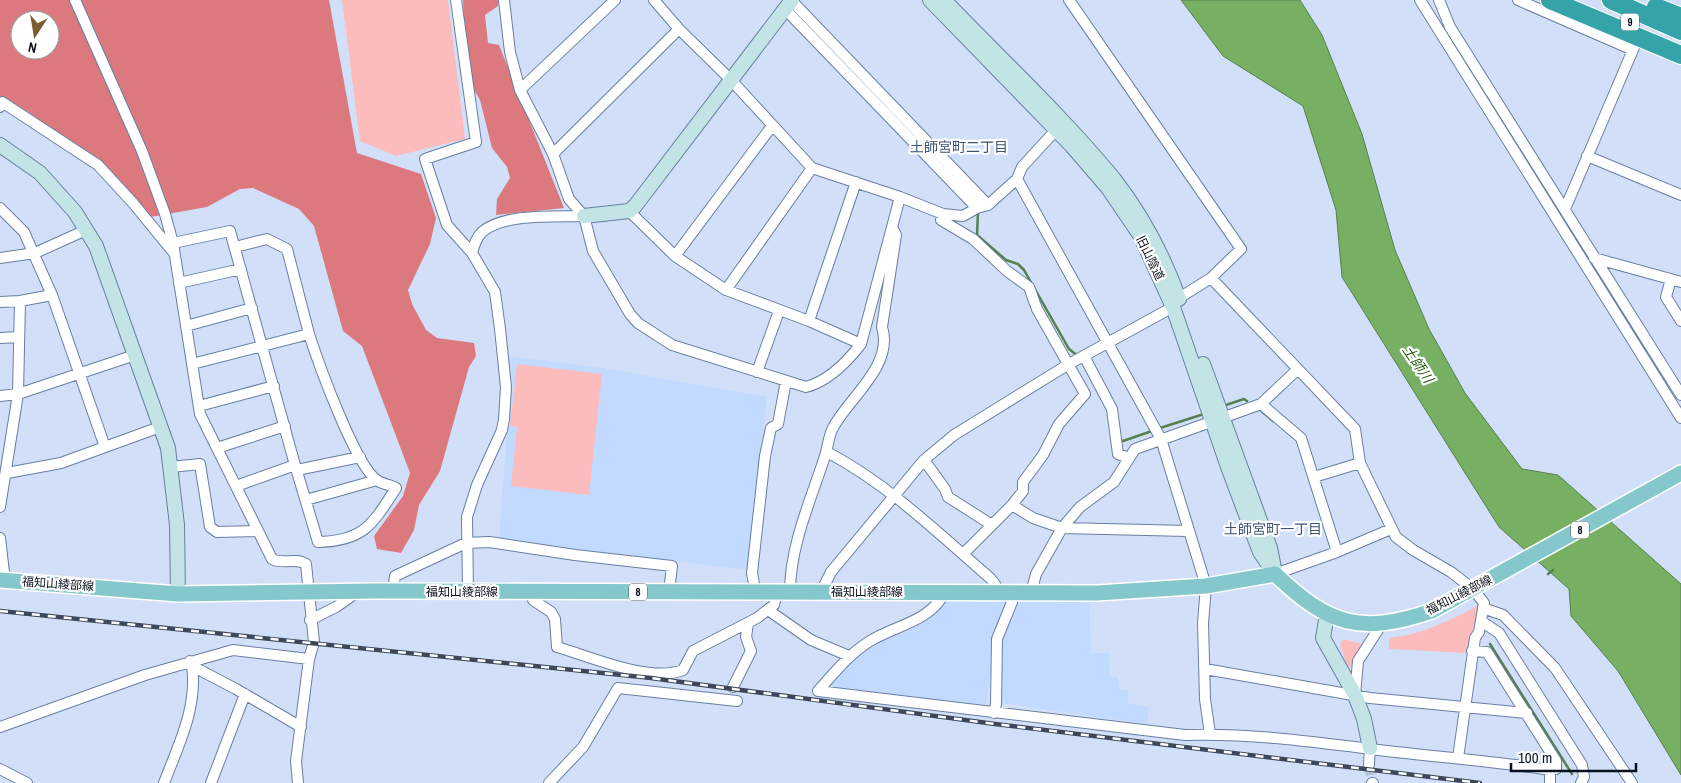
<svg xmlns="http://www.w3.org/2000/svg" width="1681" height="783" font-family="'Archivo Narrow','Noto Sans JP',sans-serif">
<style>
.built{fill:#c2daff}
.green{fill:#fcbcbc}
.forest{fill:#db797e;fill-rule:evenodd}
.water{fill:#77b063;stroke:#55804e}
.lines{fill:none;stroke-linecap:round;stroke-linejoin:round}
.stream{stroke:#55804e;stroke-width:2.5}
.street-tunnel{stroke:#b3c1d7;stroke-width:10;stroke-dasharray:10 5;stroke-linecap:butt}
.street-casing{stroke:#677fa2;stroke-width:12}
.secondary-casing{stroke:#677fa2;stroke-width:16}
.primary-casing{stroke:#fff;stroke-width:18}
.highway-casing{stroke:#fff;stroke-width:20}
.street{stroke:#fff;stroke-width:10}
.secondary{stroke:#c2e4e5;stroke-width:14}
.primary{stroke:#85c8cb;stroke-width:15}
.highway{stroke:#34a4a8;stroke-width:18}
.rail-casing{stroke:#3c4757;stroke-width:4.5}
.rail{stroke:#fff;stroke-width:2.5;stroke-dasharray:8;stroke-linecap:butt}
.labels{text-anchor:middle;stroke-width:4.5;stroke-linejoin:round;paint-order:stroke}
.shield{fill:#fff;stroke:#515861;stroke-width:1}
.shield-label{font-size:11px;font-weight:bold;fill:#07101d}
.street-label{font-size:12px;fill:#07101d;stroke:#fff}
.neighbourhood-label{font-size:14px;fill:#3d5475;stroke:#fff}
.water-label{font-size:14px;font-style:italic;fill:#275d0e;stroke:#fff}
</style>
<rect width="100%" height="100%" fill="#d1e0f8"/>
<path class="built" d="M508,356L603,368L767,397L749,570L499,540L508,416Z
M945,598L1006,600L995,635L986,706L827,690L826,685L846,656Z
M1018,599L1089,603L1091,653H1109L1110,677H1118L1119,690H1128V703L1149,707L1147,724L1000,703L1003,642Z"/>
<path class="green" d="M342,0H448L465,139L396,156L360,141Z
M517,364L602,374L589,495L511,486L517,427L510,426Z
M1478,606L1468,653L1389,649V638C1422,635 1449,620 1478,606Z
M1343,639L1365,645L1352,667L1347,666L1340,645Z"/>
<path class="forest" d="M0,0H329L357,153L421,174L436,218L430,244L408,290L412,304L426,330L437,338L474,343L476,356L469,367L440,471L419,505L414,530L401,553L377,549L374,536L403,496L410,473L362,346L343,331L314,226L299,209L253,188L240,189L207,207L139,219L100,169L27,111L0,100ZM20,20H50V50H20Z
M463,0H498V6L485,15L488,43L499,45L564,208L496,215L497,199L510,178L507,167L492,148L480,100L467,78Z"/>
<path class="water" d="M1181,0H1300L1322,35L1362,134L1395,250L1429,329L1465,393L1522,469L1558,475L1681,584V775L1618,671L1571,616L1569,589L1499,527L1342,277L1336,210L1303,106L1223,56Z"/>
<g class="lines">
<path class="stream" d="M978,212L977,235L1006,260L1018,264L1024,270L1069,349L1078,356
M1223,406L1244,399L1247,401
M1258,408L1273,421
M1160,428L1204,414
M1120,440L1123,441L1152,431
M1548,574L1553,570
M1490,644L1572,774"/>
<path class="street-tunnel" d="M1369,765L1372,783"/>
<defs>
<path id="street" d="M75,0L142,151L165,214L173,243L200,414L272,559C283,565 295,557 306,564L314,642L309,659L296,761L298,783
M456,0L476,142L425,159L447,225L472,253L495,292L500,329L506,387L504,419L502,430L477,485L467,517L468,593
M504,0L510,52L520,90L553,154L569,199L584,216L593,251L630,314L638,323L672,345L806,387C829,381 847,362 861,344L900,197
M654,0L679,29L732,81L812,168L900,197L943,214L963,216L977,208L988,205L1017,179L1022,167L1056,130
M791,0L988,205
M1420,0L1681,418
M1439,0L1450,27L1681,395
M1518,0L1633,50
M785,9L977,208
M520,90L615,0
M0,107L2,102L98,165L133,203L174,253
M553,154L679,29
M1587,156L1681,195
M1017,179L1161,439L1206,586L1203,623L1205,699L1210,734
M0,208L24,232L52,295L20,301L18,394L0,507
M1565,209L1638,38
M629,211L675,256L726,290L809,321L861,344
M943,214L941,220L973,239L1007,271L1029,287L1037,309L1085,394L1059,424L1043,455L1023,482V491L1012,505
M173,243L230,231L295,465L236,486
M235,247L267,239L287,249L309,334
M472,253C474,245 476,238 482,232C504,213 555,217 584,216
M675,256L772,126
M0,258L35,253L86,230
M1594,258L1681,282
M1211,278L1355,429L1360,463L1396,537L1413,550L1451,572L1473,589L1484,603L1479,632L1475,638L1458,758
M1671,279L1666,297L1681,321
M179,283L241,269
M726,290L812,168
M52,295L105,447
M0,302L20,301
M809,321L856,182
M186,326L252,308
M0,338L19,337
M1084,356L1112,409L1118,454L1129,458
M192,364L309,334C318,362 356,468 378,481C383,484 391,485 396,488C373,524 364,541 318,542L295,465
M757,372L779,311
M0,396L18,394L135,355
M1261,404L1301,438L1337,552
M199,406L274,386
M217,448L285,426
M827,452C888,484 938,533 990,578L995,584L994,592
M924,460L945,489L948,497L992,525
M171,467L200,464L210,527L217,532L258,531
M297,470L360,457
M7,473L61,463L160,427
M1314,477L1360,463
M306,500L377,480
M0,538L5,581
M963,554L1012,505L1033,518L1062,528L1188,531
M1275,574L1337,552L1391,529
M754,584L752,573L765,456L771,428L778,424L786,381
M393,592L395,576L466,543L489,542L575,555L672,566L669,592
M533,592V600L551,612L555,619L557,647C592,657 649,683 683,670L693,651L757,618L774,605L777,592
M790,592C790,546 810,502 824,459C828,449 828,435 834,426C850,397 894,365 882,327L896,235L893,229
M821,592L831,572L924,460L954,435L1069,364L1173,307L1179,298L1211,278L1241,249L1069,0
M945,592C930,622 896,625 870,641C849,654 834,673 818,691L1185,735C1250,733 1315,742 1379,750C1436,757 1493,761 1550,770L1556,769V761L1487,652L1472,651
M1031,593L1036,574L1062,528L1080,507L1114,482L1135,449L1261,404L1298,369
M1483,608L1503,615L1555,668L1632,783
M768,610L811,640L849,656
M310,620L336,607L356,593
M1481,621L1499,633L1582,765L1584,777L1581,783
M190,661L192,666L236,689L301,727
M1205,669L1370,698L1527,713
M733,687L751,651L746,637L748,623
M1355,695L1358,661L1381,625
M994,713L996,704L997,639L1016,592
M0,727L145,675L233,650L309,659
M1369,765L1370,748
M0,769L27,783
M1550,770V783
M164,783C178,746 198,707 192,666
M211,783L245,694
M549,783L583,747L618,688L737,701
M1372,783H1373"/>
<path id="secondary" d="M930,0L1071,145L1108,188L1140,235L1173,307L1228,467L1260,552L1275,574
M944,0C1000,58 1063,117 1114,179C1142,215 1164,257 1179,299
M0,145L40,173L75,212L96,246L168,448L177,525L178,594
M584,216L629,211L635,206L792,0
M1203,364L1270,548L1274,568
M1327,614L1323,638L1355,695L1364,719L1370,748"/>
<path id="primary" d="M0,580L178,594L375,591L1097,593L1206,586L1275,574C1329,626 1361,635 1432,611L1681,473"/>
<path id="highway" d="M1550,0L1681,55
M1611,0L1681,31
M1656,7L1681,17"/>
</defs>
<use href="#street" class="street-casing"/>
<use href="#secondary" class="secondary-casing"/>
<use href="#primary" class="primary-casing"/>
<use href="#highway" class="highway-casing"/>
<use href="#street" class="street"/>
<use href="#secondary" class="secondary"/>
<use href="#primary" class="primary"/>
<use href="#highway" class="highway"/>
<defs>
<path id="rail" d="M0,611L651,678L995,724L1480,783"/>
</defs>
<use href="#rail" class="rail-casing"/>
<use href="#rail" class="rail"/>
</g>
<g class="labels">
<g class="shield">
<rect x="1621" y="13.5" width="18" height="17" rx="4"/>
<rect x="1571" y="521.5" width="18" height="17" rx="4"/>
<rect x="629" y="583.5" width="18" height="17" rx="4"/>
</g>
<g class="shield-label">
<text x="1630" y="26">9</text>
<text x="1580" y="534">8</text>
<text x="638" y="596">8</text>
</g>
<g class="street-label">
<text transform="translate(1150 258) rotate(64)" y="4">旧山陰道</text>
<text transform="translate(58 584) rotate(4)" y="4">福知山綾部線</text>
<text x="462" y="596">福知山綾部線</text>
<text x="867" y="596">福知山綾部線</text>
<text transform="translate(1459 595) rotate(-27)" y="4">福知山綾部線</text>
</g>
<g class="neighbourhood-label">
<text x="959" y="152">土師宮町二丁目</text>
<text x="1273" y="534">土師宮町一丁目</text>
</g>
<g class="water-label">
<text transform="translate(1418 364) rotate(56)" y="5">土師川</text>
</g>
</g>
<g transform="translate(35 35) rotate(192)"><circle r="24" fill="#ffffff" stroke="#9c9fa5"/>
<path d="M0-4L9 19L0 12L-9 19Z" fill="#795d30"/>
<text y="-8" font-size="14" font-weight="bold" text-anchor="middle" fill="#07101d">N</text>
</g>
<path d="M1511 763v8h125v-8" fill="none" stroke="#07101d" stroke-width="2.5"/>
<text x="1518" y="763" font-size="15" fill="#07101d" stroke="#ffffff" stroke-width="4" paint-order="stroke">100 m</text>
</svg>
